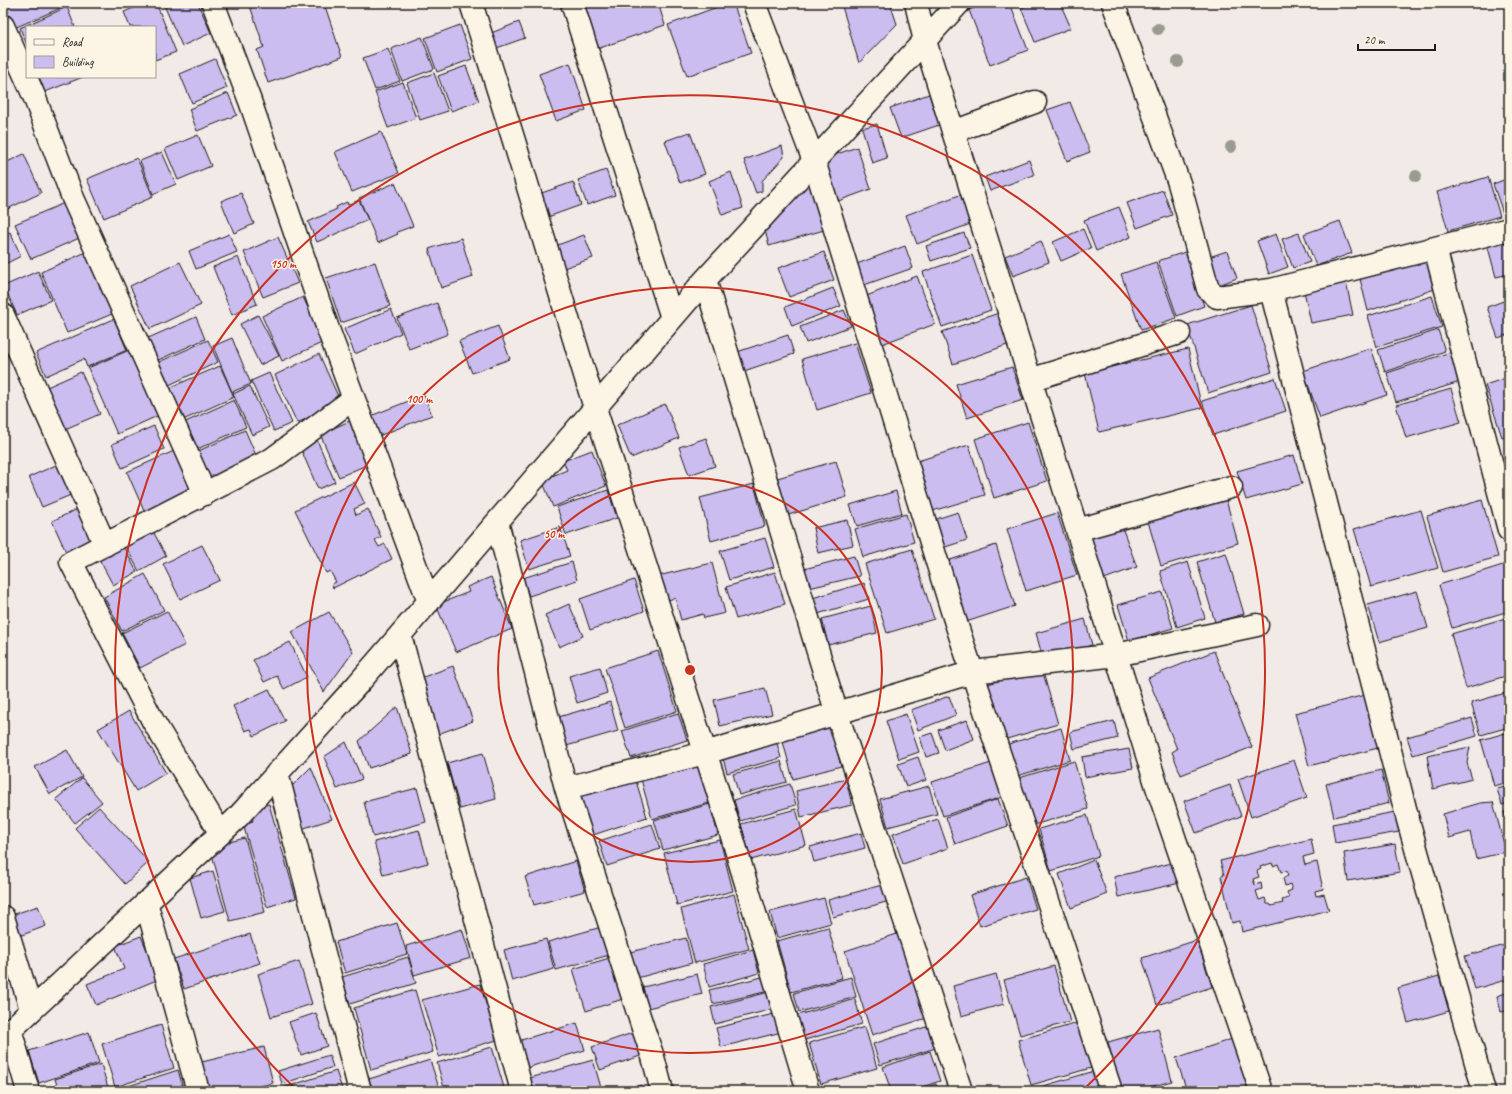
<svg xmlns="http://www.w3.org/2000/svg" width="1512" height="1094" font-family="Caveat,sans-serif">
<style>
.building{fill:#cbbdef;stroke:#1c1c1c;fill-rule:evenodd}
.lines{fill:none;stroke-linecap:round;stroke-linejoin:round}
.minor-casing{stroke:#1c1c1c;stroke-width:25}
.minor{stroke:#fcf5e5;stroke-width:22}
.tree{fill:#989b8d}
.ring{fill:none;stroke:#c8321e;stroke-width:2}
.centre{fill:#c8321e;stroke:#fcf5e5;stroke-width:2}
.ring-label{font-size:12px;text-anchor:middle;font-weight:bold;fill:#c8321e;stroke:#fcf5e5;stroke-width:3;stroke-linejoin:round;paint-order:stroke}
</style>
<rect width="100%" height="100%" fill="#f2eae7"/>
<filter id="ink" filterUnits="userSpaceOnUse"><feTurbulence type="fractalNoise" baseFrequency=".025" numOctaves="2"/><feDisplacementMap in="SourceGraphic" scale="8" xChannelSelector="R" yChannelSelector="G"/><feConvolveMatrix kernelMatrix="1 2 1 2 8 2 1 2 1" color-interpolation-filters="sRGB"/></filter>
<g filter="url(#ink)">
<path class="building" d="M3,3H62L63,7L12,29L3,8Z
M145,3H156L176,52L155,60V27H130L124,12Z
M163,3H198L211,33L182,46Z
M249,3H324L342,57L268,83L257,50L264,47Z
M581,3H658L665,25L597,49Z
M676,3H691L677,7Z
M728,3H733L751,53L687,76L668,25Z
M841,3H890L897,24L859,63Z
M987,3H1010L1028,50L990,65L969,10Z
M1033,3H1060L1071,28L1035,42L1021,8Z
M67,7L75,27H27V45L20,28Z
M519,22L525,38L491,50L486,35Z
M460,25L472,59L437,72L425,38Z
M422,37L434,69L402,81L391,49Z
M3,45L14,68L3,73Z
M388,49L400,81L375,90L363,58Z
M215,59L227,88L192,103L180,74Z
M570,63L586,110L556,121L539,74Z
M466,66L479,101L451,111L438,76Z
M434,73L448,111L420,120L407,83Z
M39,77H83L45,92Z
M403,82L416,118L388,128L375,92Z
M228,93L237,115L197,131L189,109Z
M929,94L939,125L901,138L890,108Z
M1070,102L1090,152L1067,161L1047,110Z
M877,124L887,158L872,163L862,128Z
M381,132L399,173L352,192L335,152Z
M690,132L705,174L680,183L665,141Z
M198,135L211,166L178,180L165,149Z
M782,146L784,157L762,181V191L756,193L744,160Z
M857,147L871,189L838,201L823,159Z
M162,152L176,184L153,194L140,161Z
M24,154L41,193L3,211V164Z
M137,158L153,197L104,218L87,179Z
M1029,160L1034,175L990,191L985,177Z
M606,170L615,195L587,205L578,180Z
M731,172L743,208L722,215L709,181Z
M1488,177L1500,216L1448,231L1437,192Z
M809,178L824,230L769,246L763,222Z
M1509,178V218L1505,219L1493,184Z
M573,182L581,205L545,218L536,195Z
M395,183L413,226L397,232L398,234L378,243L359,198Z
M1163,190L1172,215L1137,228L1127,203Z
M241,193L254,224L234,233L221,201Z
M962,194L973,223L917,244L906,215Z
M359,200L368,220L317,242L308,222L337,209L336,207L347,202L348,205Z
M69,201L84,236L31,259L15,224Z
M1119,207L1131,237L1096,251L1084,220Z
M1340,221L1352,253L1316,266L1304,234Z
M1083,229L1091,248L1061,261L1053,242Z
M10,232L21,256L3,265V235Z
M964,233L970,248L931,261L926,246Z
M1299,233L1310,262L1293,268L1282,239Z
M229,234L237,252L196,269L189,251Z
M1276,234L1288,267L1269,274L1257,241Z
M1509,234V274L1496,277L1486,240Z
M584,235L593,258L558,270L550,248Z
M278,237L298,283L263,297L244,252Z
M461,238L473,277L441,288L429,249Z
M1041,241L1049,262L1013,276L1005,256Z
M905,246L913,268L861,286L854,265Z
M93,249L119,311L67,333L41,272Z
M1227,251L1237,278L1219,285L1209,257Z
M824,252L834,280L789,297L778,268Z
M1185,252L1204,306L1177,316L1158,261Z
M972,255L991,310L942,327L923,272Z
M238,257L257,304L232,315L213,267Z
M1427,260L1435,289L1368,311L1360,279Z
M180,262L201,305L150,329L130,286Z
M375,262L390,306L341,323L326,278Z
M1156,262L1176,318L1141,330L1121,274Z
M38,271L51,300L17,315L4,286Z
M917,276L935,324L882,344L864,297Z
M1346,282L1353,315L1311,323L1304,291Z
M833,288L841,306L792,326L785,307Z
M1432,296L1442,327L1377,347L1368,316Z
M303,297L324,342L282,361L262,316Z
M1509,299V334L1498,338L1487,307Z
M437,303L448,334L409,349L397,318Z
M1251,305L1272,372L1208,393L1187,325Z
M391,309L401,333L355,354L344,329Z
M844,310L851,326L806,343L800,327Z
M999,313L1010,344L953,364L942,332Z
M258,315L279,356L260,365L240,324Z
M196,317L205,339L156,361L146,339Z
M114,319L127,350L87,367L84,359L46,376L36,353Z
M498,326L510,359L472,373L459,341Z
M1438,330L1445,351L1385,372L1378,350Z
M788,335L794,354L744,371L737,352Z
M232,338L251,384L232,392L213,346Z
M208,340L218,362L169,385L159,362Z
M855,343L871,393L817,410L802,359Z
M134,348L162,414L117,434L88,368Z
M1371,348L1387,395L1320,418L1303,371Z
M1188,349L1202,408L1099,432L1085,373Z
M1454,351L1463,381L1396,402L1387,373Z
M319,354L341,403L297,423L275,375Z
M220,366L234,397L183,420L169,388Z
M1012,367L1023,400L967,418L956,384Z
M81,372L100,414L65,429L47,387Z
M269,373L292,423L274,431L251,381Z
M1509,377V435L1502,437L1485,385Z
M1275,378L1286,411L1213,435L1202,401Z
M250,386L269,427L252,435L233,394Z
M1451,389L1461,422L1406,438L1396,405Z
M424,395L432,415L376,437L368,417Z
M234,400L246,427L193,451L181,424Z
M665,404L679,438L631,458L617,425Z
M352,420L371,463L339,477L320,434Z
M1028,422L1047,481L994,498L975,439Z
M154,426L164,449L122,468L112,444Z
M245,430L258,460L208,483L194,453Z
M706,438L715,466L689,475L679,447Z
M317,440L335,482L318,489L300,447Z
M969,445L985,495L926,513L911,463Z
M592,450L606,486L553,507L542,480L567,470L563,461Z
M174,451L191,491L144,511L127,472Z
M1294,455L1302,484L1246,500L1237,471Z
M65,461L78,492L42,507L29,477Z
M836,461L847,497L785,516L774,479Z
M354,482L365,504L354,509L356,515L368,509L381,537L375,540L379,547L385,544L392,559L333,588L332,584L336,582L330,571L326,573L295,510Z
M754,484L765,526L711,541L700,498Z
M608,490L617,518L566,535L557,507Z
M896,491L902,513L857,526L850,505Z
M1225,496L1238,543L1161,566L1147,518Z
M1482,500L1498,557L1443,572L1427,516Z
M82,507L97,540L67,554L52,521Z
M1421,510L1438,568L1371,587L1354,529Z
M958,512L967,540L939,549L930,521Z
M1057,513L1077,575L1026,591L1007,529Z
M906,514L914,542L863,557L855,529Z
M847,520L853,545L818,553L813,528Z
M1120,522L1137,567L1104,579L1088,534Z
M560,527L570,556L529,569L520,540Z
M153,531L166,556L139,571L125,545Z
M765,538L774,567L729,580L720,551Z
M121,542L137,572L113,585L97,555Z
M202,545L220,580L180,599L163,564Z
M996,545L1015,606L966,622L947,561Z
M912,549L934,619L887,633L865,564Z
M1226,553L1244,614L1215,622L1197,562Z
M854,556L860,576L809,588L804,569Z
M572,562L577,580L529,596L523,578Z
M1188,562L1205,618L1177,627L1160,571Z
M712,563L725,613L704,618L703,614L681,620L675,598L664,601L658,576Z
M1506,564L1509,574V611L1452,628L1439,585Z
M775,572L785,604L736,619L726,587Z
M145,574L164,610L122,631L104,597Z
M491,577L512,629L456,652L436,605L469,592L467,587Z
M634,580L644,611L590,630L580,599Z
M864,583L869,599L814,615L809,599Z
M1417,591L1428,628L1379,642L1368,605Z
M1162,592L1173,628L1129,641L1118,605Z
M569,604L583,636L559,647L545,615Z
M871,606L877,633L828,645L822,619Z
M167,611L185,645L140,668L122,633Z
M329,612L353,652L324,692L292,632Z
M1509,617V675L1466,688L1451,634Z
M1085,619L1092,645L1043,659L1036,633Z
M290,642L307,677L284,689L277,676L264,682L253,660Z
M658,651L677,711L625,728L605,668Z
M1214,651L1252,747L1181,775L1172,752L1177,749L1148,678Z
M453,666L473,721L438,734L418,679Z
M600,667L607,693L577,703L569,676Z
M1042,669L1058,724L1000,741L984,685Z
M765,688L772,714L720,726L714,700Z
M269,689L285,721L254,736L251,729L245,731L233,706Z
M1509,692V727L1481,735L1471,703Z
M1365,695L1378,748L1309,766L1295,713Z
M949,696L956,715L918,730L911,710Z
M610,702L618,731L563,747L555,718Z
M397,707L412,754L369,768L359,741Z
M129,711L166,773L136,791L98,729Z
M678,713L687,740L631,758L622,731Z
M906,714L919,752L899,759L886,721Z
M1472,718L1477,736L1413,755L1407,737Z
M967,720L974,739L945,750L938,730Z
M1114,721L1118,738L1074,749L1070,732Z
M830,725L841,766L793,779L782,738Z
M1061,728L1070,760L1014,777L1005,745Z
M1509,732V782L1494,786L1481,740Z
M932,733L939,753L926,757L920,737Z
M775,736L781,758L727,773L721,751Z
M346,742L362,779L337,789L324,757Z
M1470,747L1467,763L1472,779L1433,789L1427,756Z
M694,749L709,803L652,819L637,765Z
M1129,749L1133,768L1085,777L1082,757Z
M67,750L82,777L50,794L35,767Z
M483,753L496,799L460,809L447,763Z
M918,757L926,780L906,787L898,764Z
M1294,760L1307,798L1251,817L1238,779Z
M781,761L787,782L739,795L733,774Z
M1074,761L1088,809L1030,826L1016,779Z
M991,763L1002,797L943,816L932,782Z
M311,767L332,819L298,830L286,792Z
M632,768L647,817L593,835L577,785Z
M1381,770L1389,803L1334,817L1326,784Z
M82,778L102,802L75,823L56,799Z
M846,779L852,805L801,817L796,791Z
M790,784L796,805L740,821L734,800Z
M1230,785L1241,816L1196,833L1184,801Z
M929,786L937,814L888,827L880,799Z
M1509,786V803L1502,805L1497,789Z
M417,788L426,822L373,837L364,802Z
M998,799L1008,826L955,844L946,817Z
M1493,802L1506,852L1476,859L1470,832L1449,838L1443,814L1480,803Z
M269,804L296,898L267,907L243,824L253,821L250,810Z
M710,804L718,835L663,850L654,820Z
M99,807L149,862L125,884L75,828Z
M796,809L806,845L751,860L741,824Z
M1509,810V829L1504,812Z
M1395,812L1399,832L1335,843L1332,824Z
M1087,815L1099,856L1051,871L1039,829Z
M938,819L948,848L903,864L893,834Z
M652,824L660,849L607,866L599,841Z
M419,830L428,863L383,875L374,842Z
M861,833L865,848L814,862L810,847Z
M245,838L265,912L230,921L210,847Z
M1311,839L1314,854L1303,857L1305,865L1317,862L1323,889L1315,891L1316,896L1324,894L1329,910L1242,932L1240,921L1232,923L1221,876L1224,875L1220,861ZM1272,863L1273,866L1278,864L1281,872L1287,871L1288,876L1283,878L1285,886L1290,884L1292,890L1287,892L1289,898L1282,900L1283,903L1271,906L1270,904H1267L1265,898L1259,900L1256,891L1262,889L1261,883L1255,885L1253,879L1259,877L1257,871L1261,869L1260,867Z
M720,840L733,891L677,905L664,853Z
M1395,844L1400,872L1348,881L1344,853Z
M1094,860L1107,894L1071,908L1059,874Z
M576,861L585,891L534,905L525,877Z
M1176,862L1180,883L1118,897L1114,877Z
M213,871L225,911L201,918L190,878Z
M1026,877L1036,909L980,926L970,895Z
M889,883L893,900L833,917L828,900Z
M734,894L749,949L695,963L681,909Z
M824,898L831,923L777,938L770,912Z
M38,906L46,926L14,938L6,917Z
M397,923L407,954L345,973L336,942Z
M605,926L613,954L556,970L548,942Z
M828,927L842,978L791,992L777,941Z
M462,929L471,958L414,975L406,946Z
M900,933L927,1018L872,1035L845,951Z
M250,934L260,963L184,989L174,959Z
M141,936L159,979L96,1005L87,984L124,969L115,946Z
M686,938L692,963L637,978L630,952Z
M546,939L554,969L512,981L504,950Z
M1197,940L1212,987L1157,1005L1142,958Z
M1509,944V979L1475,989L1465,956Z
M753,950L759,973L709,987L703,964Z
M616,956L629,997L586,1011L573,969Z
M408,957L416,983L350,1004L342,977Z
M299,961L312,1004L271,1017L258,974Z
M1054,966L1070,1022L1020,1035L1004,980Z
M697,974L702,994L648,1008L643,987Z
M996,974L1004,1004L961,1016L953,986Z
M766,976L769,991L713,1004L709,990Z
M1439,976L1449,1011L1408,1023L1398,988Z
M851,977L856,997L799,1012L794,993Z
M480,984L497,1040L439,1057L422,1000Z
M415,990L433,1052L371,1070L354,1008Z
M769,992L773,1009L715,1024L711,1007Z
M1509,992V1010L1501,1012L1497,996Z
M855,999L862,1024L801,1041L794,1016Z
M316,1013L327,1046L301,1055L289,1022Z
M778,1013L782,1032L721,1047L716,1028Z
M577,1023L585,1050L526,1068L518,1041Z
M1078,1023L1091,1068L1031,1085L1018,1040Z
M161,1025L174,1068L115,1087L102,1044Z
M932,1025L939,1047L880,1065L873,1044Z
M865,1027L877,1068L821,1084L809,1043Z
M1158,1028L1172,1081L1135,1091H1121L1108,1042Z
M641,1030L649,1053L600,1070L592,1047Z
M89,1032L99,1063L39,1083L29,1051Z
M1232,1039L1249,1091H1187L1176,1058Z
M264,1047L273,1083L240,1091H209L202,1062Z
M492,1047L505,1091H445L437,1063Z
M930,1051L940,1081L910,1091H891L883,1067Z
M329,1055L333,1067L282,1084L278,1071Z
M430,1060L440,1091H373L369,1079Z
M593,1060L602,1091H534L530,1078Z
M101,1064L109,1091H59L55,1079Z
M178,1070L184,1091H116V1090Z
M1098,1070L1104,1091H1034L1033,1089Z
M336,1071L342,1089L338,1091H280V1089Z
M936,1084L938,1091H916Z
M641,1085L644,1091H624Z"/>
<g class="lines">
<defs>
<path id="minor" d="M213,3L250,101L328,329L429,602
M471,3L514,141L595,408L731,833L808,1091
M572,3L672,318
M754,3L814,161L954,617L1111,1091
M916,3L925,41L1157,787L1260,1088
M1113,3L1179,183L1208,289L1217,297L1271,290L1509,229
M3,26L34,96L73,198L205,494
M953,132L1035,102
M1435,248L1509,530
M705,280L837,714L961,1091
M1271,290L1408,820L1484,1091
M3,315L105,545
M1030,380L1179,333
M497,522L566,788L642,1025L653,1057L662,1091
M1077,530L1231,487
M400,635L522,1091
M277,773L360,1091
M566,788L705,753L973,672L1116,655L1257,625
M220,832L153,721L71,562L272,459L353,399
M146,902L198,1091
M3,917L31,1009
M10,1029L28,1091
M3,1037L236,819L357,685L705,280L959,3"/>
</defs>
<use href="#minor" class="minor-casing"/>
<use href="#minor" class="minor"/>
</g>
<g class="tree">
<circle cx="1158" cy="29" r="6"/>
<circle cx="1178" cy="62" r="6"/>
<circle cx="1231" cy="147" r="6"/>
<circle cx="1416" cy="176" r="6"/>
</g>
</g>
<g class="ring">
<circle cx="690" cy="670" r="192"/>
<circle cx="690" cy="670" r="383"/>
<path d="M298 1091A575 575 0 1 1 1082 1091"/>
</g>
<circle cx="690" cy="670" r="6" class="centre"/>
<g class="ring-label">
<text x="283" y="268">150 m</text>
<text x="419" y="403">100 m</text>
<text x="554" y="538">50 m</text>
</g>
<rect width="1512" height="1094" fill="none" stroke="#fcf5e5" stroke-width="16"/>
<rect x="8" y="8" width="1496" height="1078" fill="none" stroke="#1c1c1c" stroke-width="1.5" filter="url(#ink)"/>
<rect x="26" y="26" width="130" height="52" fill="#fcf5e5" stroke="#a29e95"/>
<rect x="34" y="39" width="20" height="6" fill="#fcf5e5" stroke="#a29e95"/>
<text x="62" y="46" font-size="12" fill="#1c1c1c">Road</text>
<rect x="34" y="56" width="20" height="12" fill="#cbbdef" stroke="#a29e95"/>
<text x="62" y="66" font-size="12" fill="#1c1c1c">Building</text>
<path d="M1358 44v6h77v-6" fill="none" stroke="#1c1c1c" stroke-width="2"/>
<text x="1364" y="44" font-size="12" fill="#1c1c1c" stroke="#fcf5e5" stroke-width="3" paint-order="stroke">20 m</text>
</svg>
